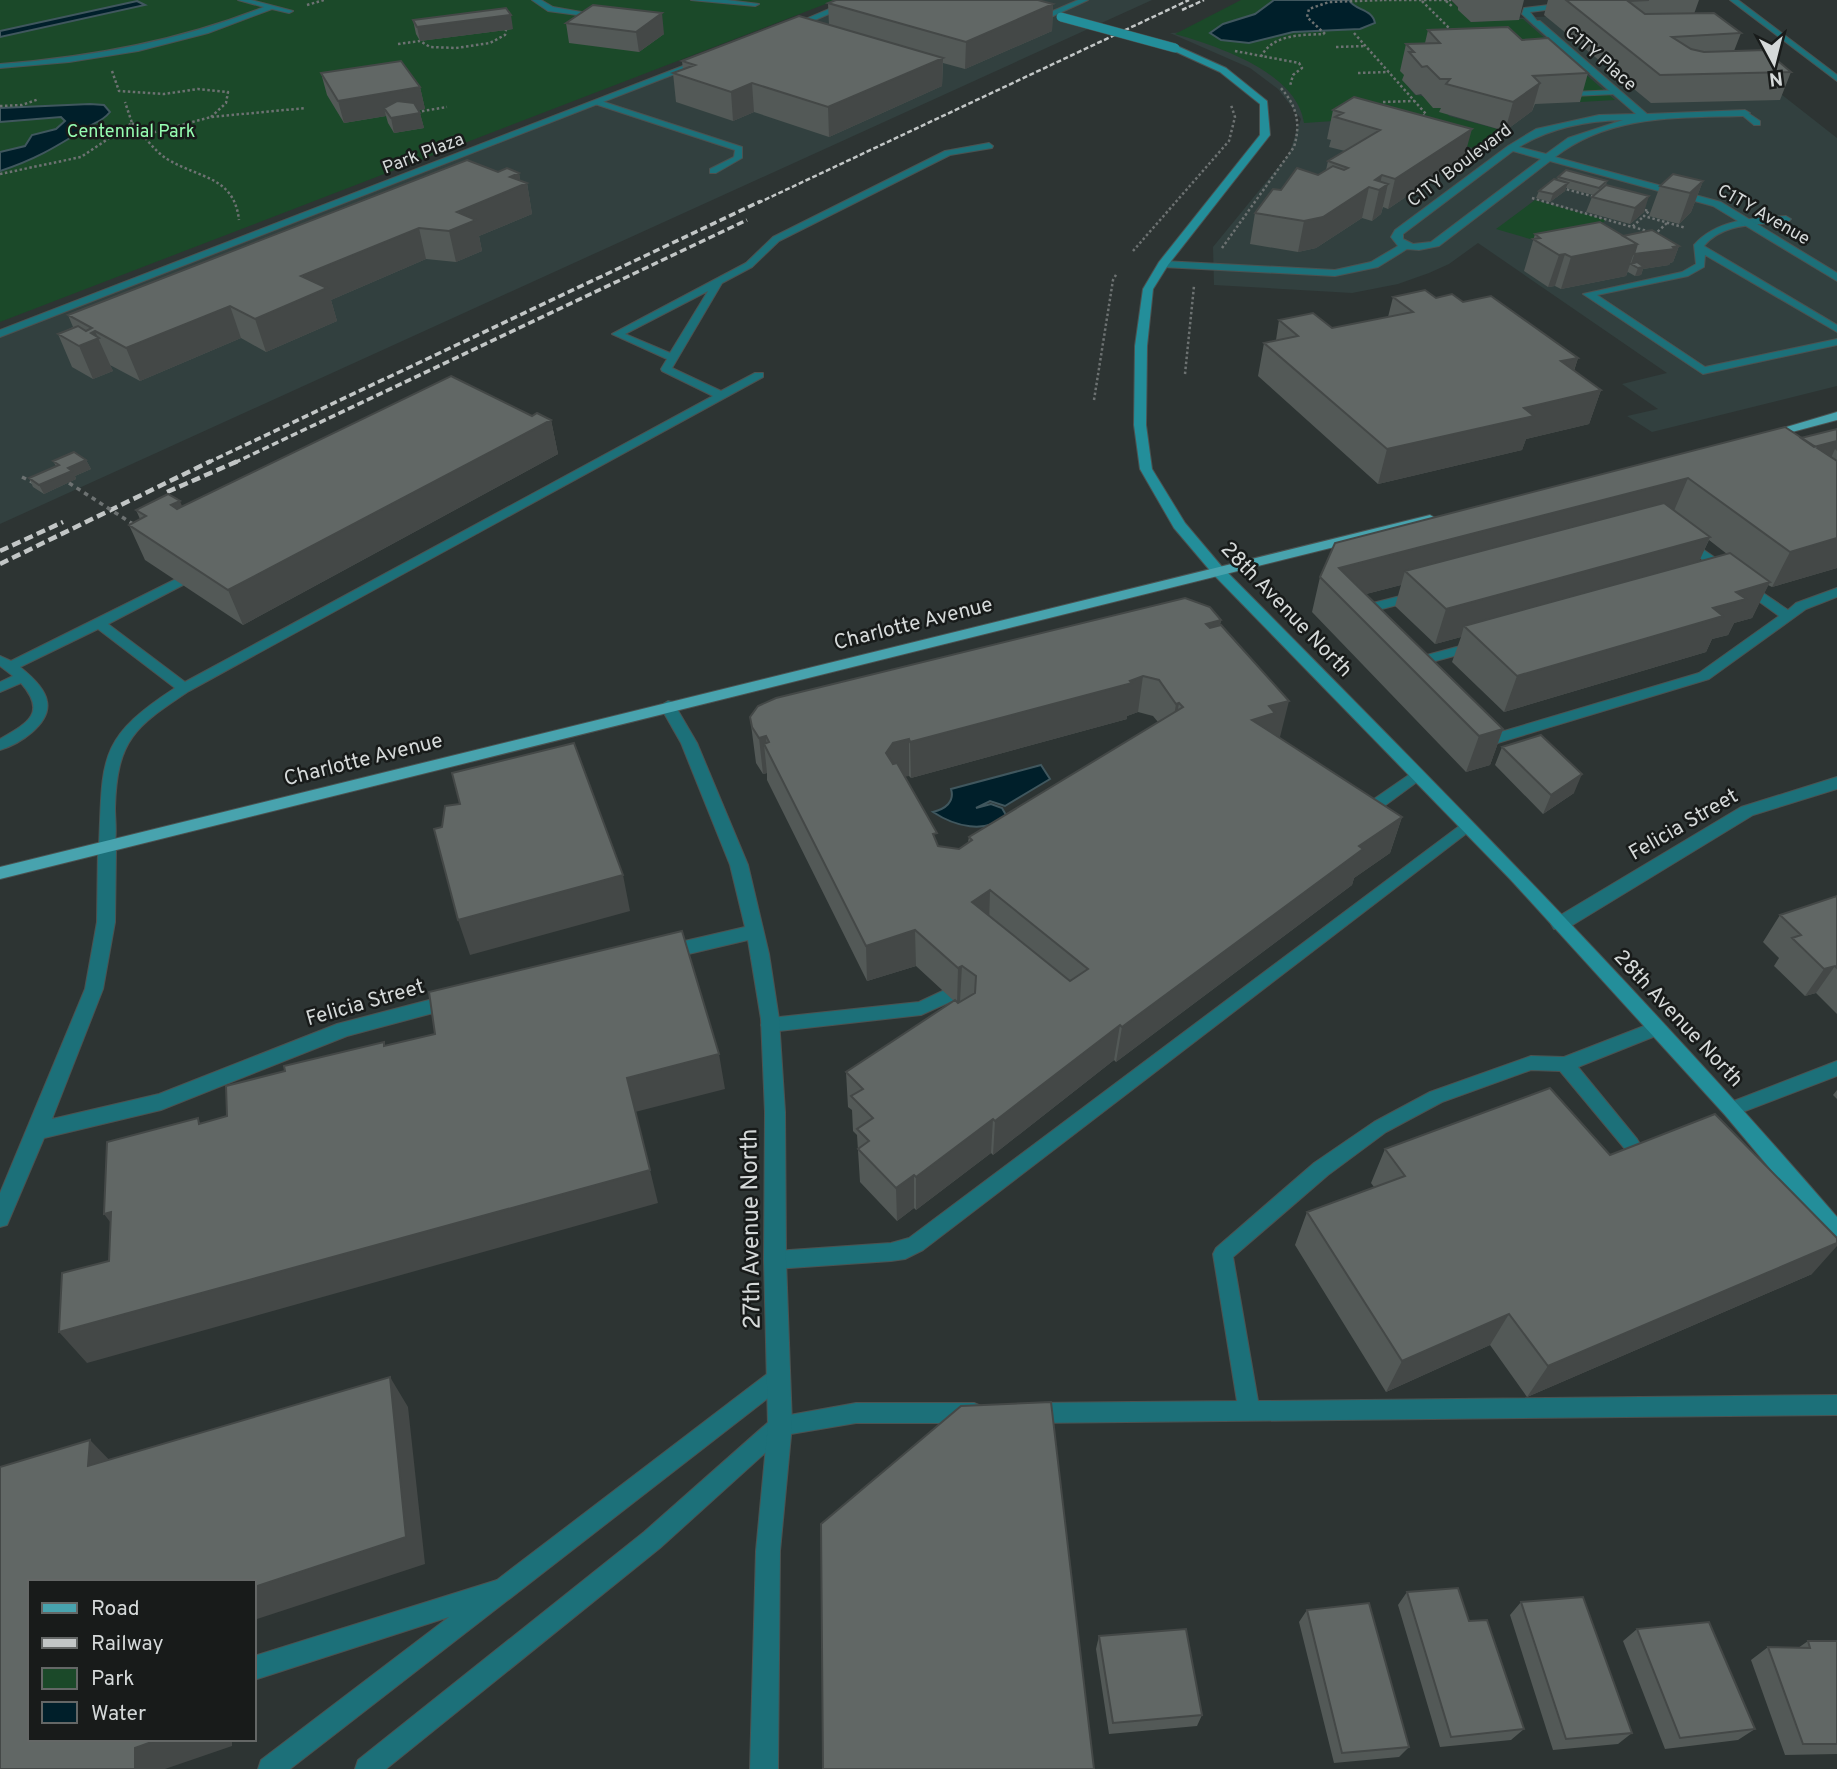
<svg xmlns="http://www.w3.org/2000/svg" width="1837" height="1769" font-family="Overpass,sans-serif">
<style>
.built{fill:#32403f}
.green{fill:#1b4929}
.water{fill:#001f2a;stroke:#40575e;stroke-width:2}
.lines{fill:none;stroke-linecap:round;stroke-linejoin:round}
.service-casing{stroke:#4b5251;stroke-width:2}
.minor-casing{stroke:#4b5251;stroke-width:2}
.secondary-casing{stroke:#4b5251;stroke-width:2}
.primary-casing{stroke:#4b5251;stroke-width:2}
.path-far1{stroke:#6d7272;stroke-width:2.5;stroke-dasharray:2.5 2.5;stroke-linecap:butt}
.path{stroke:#6d7272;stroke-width:3.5;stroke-dasharray:4.5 4.5;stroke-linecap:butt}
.service{fill:#1c7079;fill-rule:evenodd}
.minor{fill:#1c7079;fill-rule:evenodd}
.secondary{fill:#238e9a;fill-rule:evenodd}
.primary{fill:#48a3ae;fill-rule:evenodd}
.rail-far2{stroke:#c2c6c6;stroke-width:2.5;stroke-dasharray:5 2.5;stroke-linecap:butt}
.rail-far1{stroke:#c2c6c6;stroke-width:3.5;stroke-dasharray:7 3.5;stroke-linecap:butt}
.rail{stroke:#c2c6c6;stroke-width:4.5;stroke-dasharray:9 4.5;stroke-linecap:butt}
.secondary-bridge-casing{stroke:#4b5251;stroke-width:10;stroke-linecap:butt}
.path-bridge{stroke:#6d7272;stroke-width:3.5;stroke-dasharray:4.5 4.5;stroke-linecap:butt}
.secondary-bridge{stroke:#238e9a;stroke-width:9}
.wall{fill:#535957;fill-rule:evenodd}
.shaded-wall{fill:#444847}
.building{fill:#616765;stroke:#444847;stroke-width:2;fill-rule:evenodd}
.labels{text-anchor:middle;stroke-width:5;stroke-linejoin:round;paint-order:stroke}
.far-street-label{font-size:18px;fill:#d5d9d9;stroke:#181b1a}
.far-park-label{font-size:18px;fill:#96fdb1;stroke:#181b1a}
.street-label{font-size:21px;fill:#d5d9d9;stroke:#181b1a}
.near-street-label{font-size:24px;fill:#d5d9d9;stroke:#181b1a}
</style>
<rect width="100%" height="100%" fill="#2d3433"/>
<path class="built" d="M857,0H1152L0,524V334Z
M1675,11L1837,138V386L1652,432L1627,416L1658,409L1622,384L1667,373L1478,243L1449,264L1429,273L1398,284L1352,293L1214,285L1213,247L1289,154L1301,119L1278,89L1250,68L1170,33Z"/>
<path class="green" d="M0,0H836L0,322Z
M1241,0H1451L1471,22L1523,19L1615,100L1580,102L1403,80L1415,95C1428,95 1445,107 1449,116L1505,131L1477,149L1363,119L1304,123C1297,72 1217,46 1175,34Z
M1535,200L1606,220L1568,250L1496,229Z"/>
<path class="water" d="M1274,0H1349C1355,11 1372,8 1375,23L1360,29L1293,32L1249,43L1221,40L1210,33L1223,24L1255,14Z
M137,1L145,5L0,37V31Z
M90,104L104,105L110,112C102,122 93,123 83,130C54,148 34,160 0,171V152L25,146L32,135L56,129L65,121L61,117L0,122V108Z
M1041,765L1050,779L1005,806L990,801L976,808L991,804L1002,808L1006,815C986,835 954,826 933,812C945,809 955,802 951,789Z"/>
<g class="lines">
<defs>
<path id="service" d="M238,0H251L293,11L289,13L272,9L208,33L138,51L69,62L0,68V64C91,57 179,41 264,7Z
M532,0H541L553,7L604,16L600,18L548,11Z
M691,0H727L759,4L755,6Z
M1078,0H1088L1053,16L1046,14Z
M1730,0H1738L1837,75V81Z
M1566,3L1569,7L1530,12L1540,25H1534L1522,14L1524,8Z
M1619,90L1616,94L1572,96L1568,94L1572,92Z
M598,100L742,147V158L716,173H710V169L734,157L735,150L595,104Z
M1745,111L1760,121V125H1754L1742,115Z
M989,143L993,146L992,148L950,155L779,241L752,267L722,283L672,368L721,391L755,373H763V377L189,691C135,727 117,739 115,808C115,821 118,839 112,851H102L99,847C103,760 96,739 175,688L98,629L20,667C30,675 45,688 47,701C52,724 18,745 0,750V739C28,723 47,713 21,683L0,692V682L13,676L0,666V656L11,661L178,578L183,579V585L108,624L185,682L713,396L662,371L661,369L667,359L612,334L746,263L773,237L945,151ZM708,291L670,353L625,334Z
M1786,216L1791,219L1789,221C1760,226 1724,221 1704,246L1837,325V332L1705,255L1704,267L1688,276L1597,295L1705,367L1837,339V345L1703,374L1583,294L1682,272L1696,264L1694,245C1717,219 1754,218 1786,216Z
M1685,537L1730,568V574H1722L1681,544V538Z
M1744,580L1788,610L1796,603L1837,588V597L1806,609L1709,679L1491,745L1486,743L1476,731L1483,726L1494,734L1699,673L1779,616L1739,587L1738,584Z
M1416,592L1421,593V599L1374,611L1377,614L1375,617H1365L1359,609L1361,606Z
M1475,642L1480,643V649L1417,666L1410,662L1412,659Z
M1416,770L1423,775L1421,779L1368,818H1358L1355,814L1358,810Z
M1466,821L1474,826L1471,830L923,1250L905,1259L891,1261L775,1269L768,1266L765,1260L768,1254L775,1251L891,1243L909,1238Z
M966,980L972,982L974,987L972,992L921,1015L770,1032L764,1030L761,1025L764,1020L770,1018L919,1002Z
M1657,1021L1663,1023L1666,1028L1663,1033L1578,1067L1637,1139L1640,1144L1637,1149L1631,1152L1625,1149L1560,1071L1531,1070L1442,1102L1386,1132L1328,1175L1233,1257L1258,1401L1837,1395V1415L1031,1423L1024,1420L1021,1413L1024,1406L1031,1403L1237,1401L1213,1254L1216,1248L1314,1163L1374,1122L1430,1092L1531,1056L1564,1057Z
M1837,1061V1076L1732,1116L1726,1114L1723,1109L1726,1104Z
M778,1368L785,1371L788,1378L785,1385L290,1769H258L261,1760L449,1617L254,1680V1656L497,1580L771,1371Z
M856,1403H974L981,1406L984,1413L981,1420L974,1423H856L785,1435L660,1548L386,1769H355L358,1760L644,1532L773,1418Z"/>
<path id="minor" d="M850,0H861L792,30L785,28Z
M1534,21H1540L1647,114L1745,110L1750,113L1745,116C1679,118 1610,114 1555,157L1721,202L1837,273V281L1713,206L1550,161L1439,246L1419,250L1407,249L1378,267L1335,276L1163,267L1158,264L1163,261L1335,270L1371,262L1398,246L1391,237L1395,230L1508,146L1536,129L1599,115L1636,114L1534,25ZM1623,120L1568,138L1546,154L1519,147C1550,128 1586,121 1623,120ZM1513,151L1541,159L1431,242L1413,244L1403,239V234Z
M701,59L708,61L0,337V330Z
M668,701L673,702L697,743L748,865L769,954L779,1019L785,1112L786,1260L792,1425L780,1551L778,1769H750L756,1551L768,1425L764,1260L765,1112L761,1019L748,940L663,960L657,958L654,953L657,948L663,946L745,927L730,865L681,743L660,706Z
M1837,777V789L1753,815L1566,929H1554L1551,924L1554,919L1741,807Z
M107,841L116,847L115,922L103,989L52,1119L159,1094L337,1024L452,994L459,996L461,1001L459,1006L452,1008L347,1036L161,1110L44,1138L7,1225L0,1227V1193L85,989L97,922L98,847Z"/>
<path id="secondary" d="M1175,45L1226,68L1267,101L1270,135L1168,265L1153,289L1147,346L1146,425L1152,469L1185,523L1223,568C1433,780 1642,991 1837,1217V1241L1829,1239L1725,1115L1510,879L1213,574L1174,528L1140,469L1134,425L1135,346L1143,289L1159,262L1260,135V104L1220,72L1172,50Z"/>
<path id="primary" d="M1837,412V420L1766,439L1760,435Z
M1430,515L1437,519L1435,522L0,879V867Z"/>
</defs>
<use href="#service" class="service-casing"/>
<use href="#minor" class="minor-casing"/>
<use href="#secondary" class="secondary-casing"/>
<use href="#primary" class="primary-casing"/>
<path class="path-far1" d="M1384,0H1451
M1422,1L1451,30
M1446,1L1453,7
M307,5L324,0
M1354,33L1426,114L1420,118
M1325,34L1307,17L1309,9L1329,2L1384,0
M398,44L420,41L430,47L456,48L490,43L505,35L506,30
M1336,47L1365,46
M1235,51L1299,63L1302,68L1293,75L1290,86
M1261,57C1272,34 1302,35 1324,34
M112,71L119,91L164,94L198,89L228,92L226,103L211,117
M1358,73L1389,72
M1383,102L1414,101
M0,106L22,105L39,99
M417,112L447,107
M132,123C143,134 154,151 167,159C200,179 234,176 239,220
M144,135L211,117L306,108
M0,174L81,157L132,123L125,102
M1562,188L1595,197
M1532,198L1632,227L1644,216
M1640,209L1649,211L1644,216L1686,228
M1633,227L1651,232
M1654,235L1667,223
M1222,248L1294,147C1301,123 1297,106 1280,87
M1133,251L1229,141L1235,117L1231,105
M1185,374L1194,286
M1094,400L1113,280L1117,273"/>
<path class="path" d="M22,477L34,483"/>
<use href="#service" class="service"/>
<use href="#minor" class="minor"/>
<use href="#secondary" class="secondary"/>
<use href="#primary" class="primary"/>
<path class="rail-far2" d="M1182,10L1204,0
M758,203L1189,0"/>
<path class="rail-far1" d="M207,463L761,201
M234,463L747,220"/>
<path class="rail" d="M167,492L238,461
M0,551L63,522
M0,564L211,461"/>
<defs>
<path id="secondary-bridge" d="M1061,17L1175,48"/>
</defs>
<use href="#secondary-bridge" class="secondary-bridge-casing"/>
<path class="path-bridge" d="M69,483L136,526"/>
<use href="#secondary-bridge" class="secondary-bridge"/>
</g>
<path class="wall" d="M1451,0H1524L1519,20L1471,22L1458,10V7Z
M1548,0H1699L1694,14L1741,33L1734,51L1791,72L1780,100L1651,103L1544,15Z
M828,3L1053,4L1052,31L965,69L943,63L942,86L829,137L754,112L733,121L676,102L673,73L683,70L682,61L829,25Z
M413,20L513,29L420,41L416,34Z
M566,23L664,34L639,52L569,43Z
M1428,30L1522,40L1588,73L1580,102L1535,104L1532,111L1505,131L1439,112L1441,108H1433L1421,94L1416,95L1402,80L1404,75L1400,71L1406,44L1425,43Z
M321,73L420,87L425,109L419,110L424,128L394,133L388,123L386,116L344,123L327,95Z
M1354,97L1464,158L1388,209L1383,207L1381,214L1372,221L1362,218L1316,248L1298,252L1250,244L1255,213L1281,190L1318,175L1326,170L1328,161L1345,151L1329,147L1331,140L1327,139L1333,110Z
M498,172L519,173L520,181L527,183L532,214L479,236L482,251L456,262L426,259L331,300L337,321L266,352L241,338L140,381L110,365L113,371L93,379L72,367L58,334L73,327L68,315Z
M1558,177L1607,181L1606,185L1644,212L1630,224L1586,212L1592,197L1593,195L1566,188L1565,191L1550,202L1536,198L1539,191L1557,180Z
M1703,181L1691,212L1679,224L1649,216L1660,186Z
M1535,234L1623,236L1679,246L1673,262L1670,263L1669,265L1643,269L1641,275L1635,276L1628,272V271L1626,276L1561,289L1555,286L1548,287L1524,271Z
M1393,297L1436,298L1463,302L1578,358L1574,371L1601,390L1589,424L1526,439L1522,450L1378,484L1258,376L1264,343L1276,340L1279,320L1332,328L1388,317Z
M532,416L551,420L558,454L243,625L145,560L129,525L140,519L136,510L182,506Z
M1837,429V568L1772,587L1768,585L1752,618L1734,623L1728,635L1712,639L1706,652L1504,712L1452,662L1461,637L1435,644L1395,606L1401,585L1366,594L1503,729L1490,765L1466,772L1312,612L1320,577L1801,438ZM1709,540L1727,554L1699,561Z
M86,460L91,469L75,476L76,479L44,494L33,487L29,478L56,466L53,461Z
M1221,620L1220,625L1279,738L1402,817L1390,853L1354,878L1352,885L1116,1062L1114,1060L993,1155L991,1153L916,1210L914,1208L897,1221L860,1182L857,1135L853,1131L852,1110L848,1107L846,1072L954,1001L916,966L867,981L767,780V773L763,774L756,763L750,717ZM1138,712L1153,716L1158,722L969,837L968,842L959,849L938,846L905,776H909L911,778L1127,719V716Z
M1502,747L1574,793L1543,814L1495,765Z
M1837,896V1014L1816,993L1805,996L1774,966L1779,958L1763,942L1780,915Z
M1837,1090V1099L1833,1095Z
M1385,1149L1610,1155L1812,1274L1527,1397L1490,1345L1386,1392L1295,1245L1307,1212L1374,1187L1371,1183Z
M1407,1592L1469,1621L1524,1729L1511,1740L1440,1747L1398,1605Z
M1521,1602L1632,1733L1618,1744L1553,1750L1510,1615Z
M1307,1610L1409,1747L1399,1757L1334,1763L1299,1622Z
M1637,1629L1755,1729L1738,1740L1665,1749L1623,1641Z
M1099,1636L1202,1715L1197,1726L1109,1734L1096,1649Z
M1808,1641H1837V1754L1785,1755L1751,1660L1768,1647L1798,1648Z"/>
<path class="shaded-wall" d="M1053,4L1052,31L965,69L966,42Z
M662,13L664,34L639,52L636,32Z
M511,15L513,29L420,41L417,27Z
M943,58L942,86L829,137L828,107Z
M752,83L754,112L733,121L731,92Z
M1540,83L1532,111L1505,131L1513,102Z
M420,87L425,109L389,115L384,108L386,116L344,123L338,101Z
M420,113L424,128L394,133L391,118Z
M1472,129L1464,158L1388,209L1395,179Z
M519,173L521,185L527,183L532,214L479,236L482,251L456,262L449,231L457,212L510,177Z
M1382,175L1379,189L1388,184L1381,214L1372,221L1379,190L1375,180Z
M1703,181L1691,212L1679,224L1690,193Z
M1568,183L1565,191L1550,202L1553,194Z
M1369,187L1362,218L1316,248L1298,252L1304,221Z
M1649,196L1644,212L1630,224L1635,208Z
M419,228L426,259L331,300L337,321L266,352L255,319L301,276Z
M1637,244L1626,276L1561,289L1571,257Z
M1679,246L1673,262L1670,263L1669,265L1643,269L1641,275L1635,276L1638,268L1631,264L1634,255Z
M1565,254L1555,286L1548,287L1559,255Z
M230,306L241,338L140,381L126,348Z
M95,331L113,371L93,379L79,346L91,333Z
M1578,358L1567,391L1561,361Z
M1601,390L1589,424L1526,439L1522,450L1378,484L1387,449L1524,408Z
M551,420L558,454L243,625L228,590Z
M1837,441V451L1835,449L1831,458L1801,450Z
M86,460L91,469L75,476L76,479L44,494L39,485L68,468Z
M1688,478L1673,513L1405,571L1401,585L1343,600L1339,568Z
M180,501L194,536L171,505Z
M1710,537L1694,573L1464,626L1461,637L1435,644L1446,609Z
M1837,538V568L1772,587L1790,552Z
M1770,582L1752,618L1734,623L1728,635L1712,639L1706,652L1504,712L1517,676L1713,608L1736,592Z
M1221,620L1214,655L1206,624Z
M1143,676L1138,712L1127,716V719L911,778L910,742L1130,681Z
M1289,701L1280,737L1269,740L1252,720L1269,706Z
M1179,703L1173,739L1170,740L1176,704Z
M1503,729L1490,765L1466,772L1479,736Z
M766,736L767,751L764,744L767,773L763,774L759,738Z
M909,739V776L893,779L886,753L893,743Z
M1582,774L1574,793L1543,814L1551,795Z
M1402,817L1390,853L1354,878L1352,885L1116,1062L1122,1027L1359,846Z
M623,875L630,911L470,955L458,920Z
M990,890L989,925L972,902Z
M915,930L916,966L867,981L866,946Z
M962,966L960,1002L957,1004L958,968Z
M1835,966L1816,993L1805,996L1824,969Z
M1120,1025L1114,1060L993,1155L995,1121Z
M719,1054L725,1089L635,1112L627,1078Z
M993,1119L991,1153L916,1210V1177Z
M650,1170L658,1203L87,1363L59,1332Z
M914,1175V1208L897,1221L896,1188Z
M111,1212L129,1247L104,1214Z
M1837,1243V1246L1812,1274L1527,1397L1548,1366Z
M1509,1314L1490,1345L1386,1392L1402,1361Z
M390,1377L408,1407L425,1564L254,1620V1587Z
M90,1440L118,1469L88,1466Z
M160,1739H232V1746L165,1769H135V1748Z"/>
<path class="building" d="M836,0H1038L1053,4L966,42L828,3Z
M1566,0H1649L1628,1L1645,14L1714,13L1741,33L1672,37L1691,49L1704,52L1765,50L1791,72L1660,75Z
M593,5L662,13L636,32L566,23Z
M506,8L511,15L417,27L413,20Z
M799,16L943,58L828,107L752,83L731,92L673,73L695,65L682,61Z
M1508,27L1522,40L1548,38L1588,73L1533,76L1540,83L1513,102L1446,84L1450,79H1440L1427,66L1422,67L1409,52H1414L1406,44L1440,43L1428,30Z
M401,61L420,87L338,101L321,73Z
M1354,97L1472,129L1395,179L1382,175L1375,180L1388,184L1379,190L1369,187L1323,217L1304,221L1255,213L1273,189L1281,190L1297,168L1318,175L1333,166L1344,170L1348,168L1328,161L1380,130L1335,117L1343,113L1333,110Z
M397,101L414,103L420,113L391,118L384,108Z
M467,160L498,172L507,168L519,173L510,177L527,183L457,212L476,220L449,231L419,228L301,276L327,288L255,319L230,306L126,348L95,331L91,333L99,338L79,346L58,334L78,326L86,331L92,328L68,315Z
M1566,170L1607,181L1599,188L1558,177Z
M1673,174L1703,181L1690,193L1660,186Z
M1554,179L1568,183L1553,194L1539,191Z
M1606,185L1649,196L1635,208L1592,197Z
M1600,222L1637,244L1571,257L1565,254L1559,255L1533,239L1540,238L1535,234Z
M1652,230L1679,246L1673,247L1675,249L1634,254L1637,244L1623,236Z
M1637,262L1644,267L1638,268L1631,264Z
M1425,290L1436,298L1452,294L1463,302L1491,296L1578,358L1561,361L1601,390L1524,408L1534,416L1387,449L1264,343L1298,336L1279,320L1313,313L1332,328L1413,312L1393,297Z
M451,376L532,416L537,413L551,420L228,590L129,525L146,516L136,510L168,494L180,501L171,505L177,509Z
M1785,427L1837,461V538L1790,552L1688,478L1339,568L1503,729L1479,736L1320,577L1335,543Z
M1837,429V441L1814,447L1801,438Z
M74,452L86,460L68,468L72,471L39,485L29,478L59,465L53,461Z
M1664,503L1710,537L1446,609L1405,571Z
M1730,553L1770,582L1736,592L1746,599L1713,608L1723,616L1517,676L1464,626Z
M1185,598L1210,607L1221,620L1206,624L1210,628L1221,625L1289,701L1269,706L1275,713L1252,720L1402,817L1359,846L1363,849L1122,1027L1120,1025L995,1121L993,1119L916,1177L914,1175L896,1188L858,1149L869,1141L857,1129L873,1118L851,1096L863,1089L846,1072L955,1000L958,1003L975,993L976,976L962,966L958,968L915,930L866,946L764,744L769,742L766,736L759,738L752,727L750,717L758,706L776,698ZM1143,676L1159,680L1176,704L1179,703L1183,707L969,837L972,840L959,849L938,846L933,834L937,833L897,763L893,764L886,753L893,743L909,739L910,742L1132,683L1130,681ZM990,890L1088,969L1070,981L972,902Z
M1541,735L1582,774L1551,795L1502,747Z
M574,743L623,875L458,920L434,829L442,827L445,806L460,804L452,773Z
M1837,896V968L1835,966L1824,969L1792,938L1801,935L1780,915Z
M682,931L719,1054L627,1078L650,1170L59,1332L62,1273L109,1261L111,1212L104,1214L107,1142L198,1118L199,1124L227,1116L226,1086L285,1071L284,1066L384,1042V1046L435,1034L429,992Z
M1550,1088L1610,1155L1715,1114L1837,1238V1243L1548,1366L1509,1314L1402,1361L1307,1212L1405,1176L1385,1149Z
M390,1377L406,1537L254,1587V1582H30V1739H160L135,1748V1769H0V1467L90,1440L88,1466Z
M1051,1402L1094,1769H823L821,1524L961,1406Z
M1458,1588L1469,1621L1487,1620L1524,1729L1451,1737L1407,1592Z
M1583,1597L1632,1733L1566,1739L1521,1602Z
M1369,1603L1409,1747L1342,1753L1307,1610Z
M1709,1622L1755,1729L1680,1738L1637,1629Z
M1186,1629L1202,1715L1113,1723L1099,1636Z
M1808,1641H1837V1744H1803L1768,1647L1810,1648Z"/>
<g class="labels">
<g class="far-street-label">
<text transform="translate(1601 58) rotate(41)" y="6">C1TY Place</text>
<text transform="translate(423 153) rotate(-21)" y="6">Park Plaza</text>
<text transform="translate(1459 165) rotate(-37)" y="6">C1TY Boulevard</text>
<text transform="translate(1764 214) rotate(30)" y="6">C1TY Avenue</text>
</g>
<g class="far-park-label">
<text x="131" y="137">Centennial Park</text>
</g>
<g class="street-label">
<text transform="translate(1287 609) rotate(46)" y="7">28th Avenue North</text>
<text transform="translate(913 623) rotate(-14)" y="7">Charlotte Avenue</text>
<text transform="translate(363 759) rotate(-14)" y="7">Charlotte Avenue</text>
<text transform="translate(1683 824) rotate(-30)" y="7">Felicia Street</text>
<text transform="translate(365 1002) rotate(-16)" y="7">Felicia Street</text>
<text transform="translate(1679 1018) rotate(47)" y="7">28th Avenue North</text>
</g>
<g class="near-street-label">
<text transform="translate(750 1229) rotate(-91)" y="8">27th Avenue North</text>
</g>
</g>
<rect x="28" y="1580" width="228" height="161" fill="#181b1a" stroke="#646766" stroke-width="2"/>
<rect x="42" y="1603" width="35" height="10" fill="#48a3ae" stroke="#646766" stroke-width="2"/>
<text x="91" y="1615" font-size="21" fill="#d5d9d9">Road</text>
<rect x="42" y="1638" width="35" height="10" fill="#c2c6c6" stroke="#646766" stroke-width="2"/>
<text x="91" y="1650" font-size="21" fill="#d5d9d9">Railway</text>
<rect x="42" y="1668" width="35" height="21" fill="#1b4929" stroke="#646766" stroke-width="2"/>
<text x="91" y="1685" font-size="21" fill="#d5d9d9">Park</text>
<rect x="42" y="1702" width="35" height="21" fill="#001f2a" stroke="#646766" stroke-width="2"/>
<text x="91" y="1720" font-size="21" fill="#d5d9d9">Water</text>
<g transform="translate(1774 63) rotate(173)" stroke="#181b1a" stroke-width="5" paint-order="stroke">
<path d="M0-5L12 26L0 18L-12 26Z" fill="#d5d9d9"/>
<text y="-10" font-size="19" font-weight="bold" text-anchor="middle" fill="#d5d9d9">N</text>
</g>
</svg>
